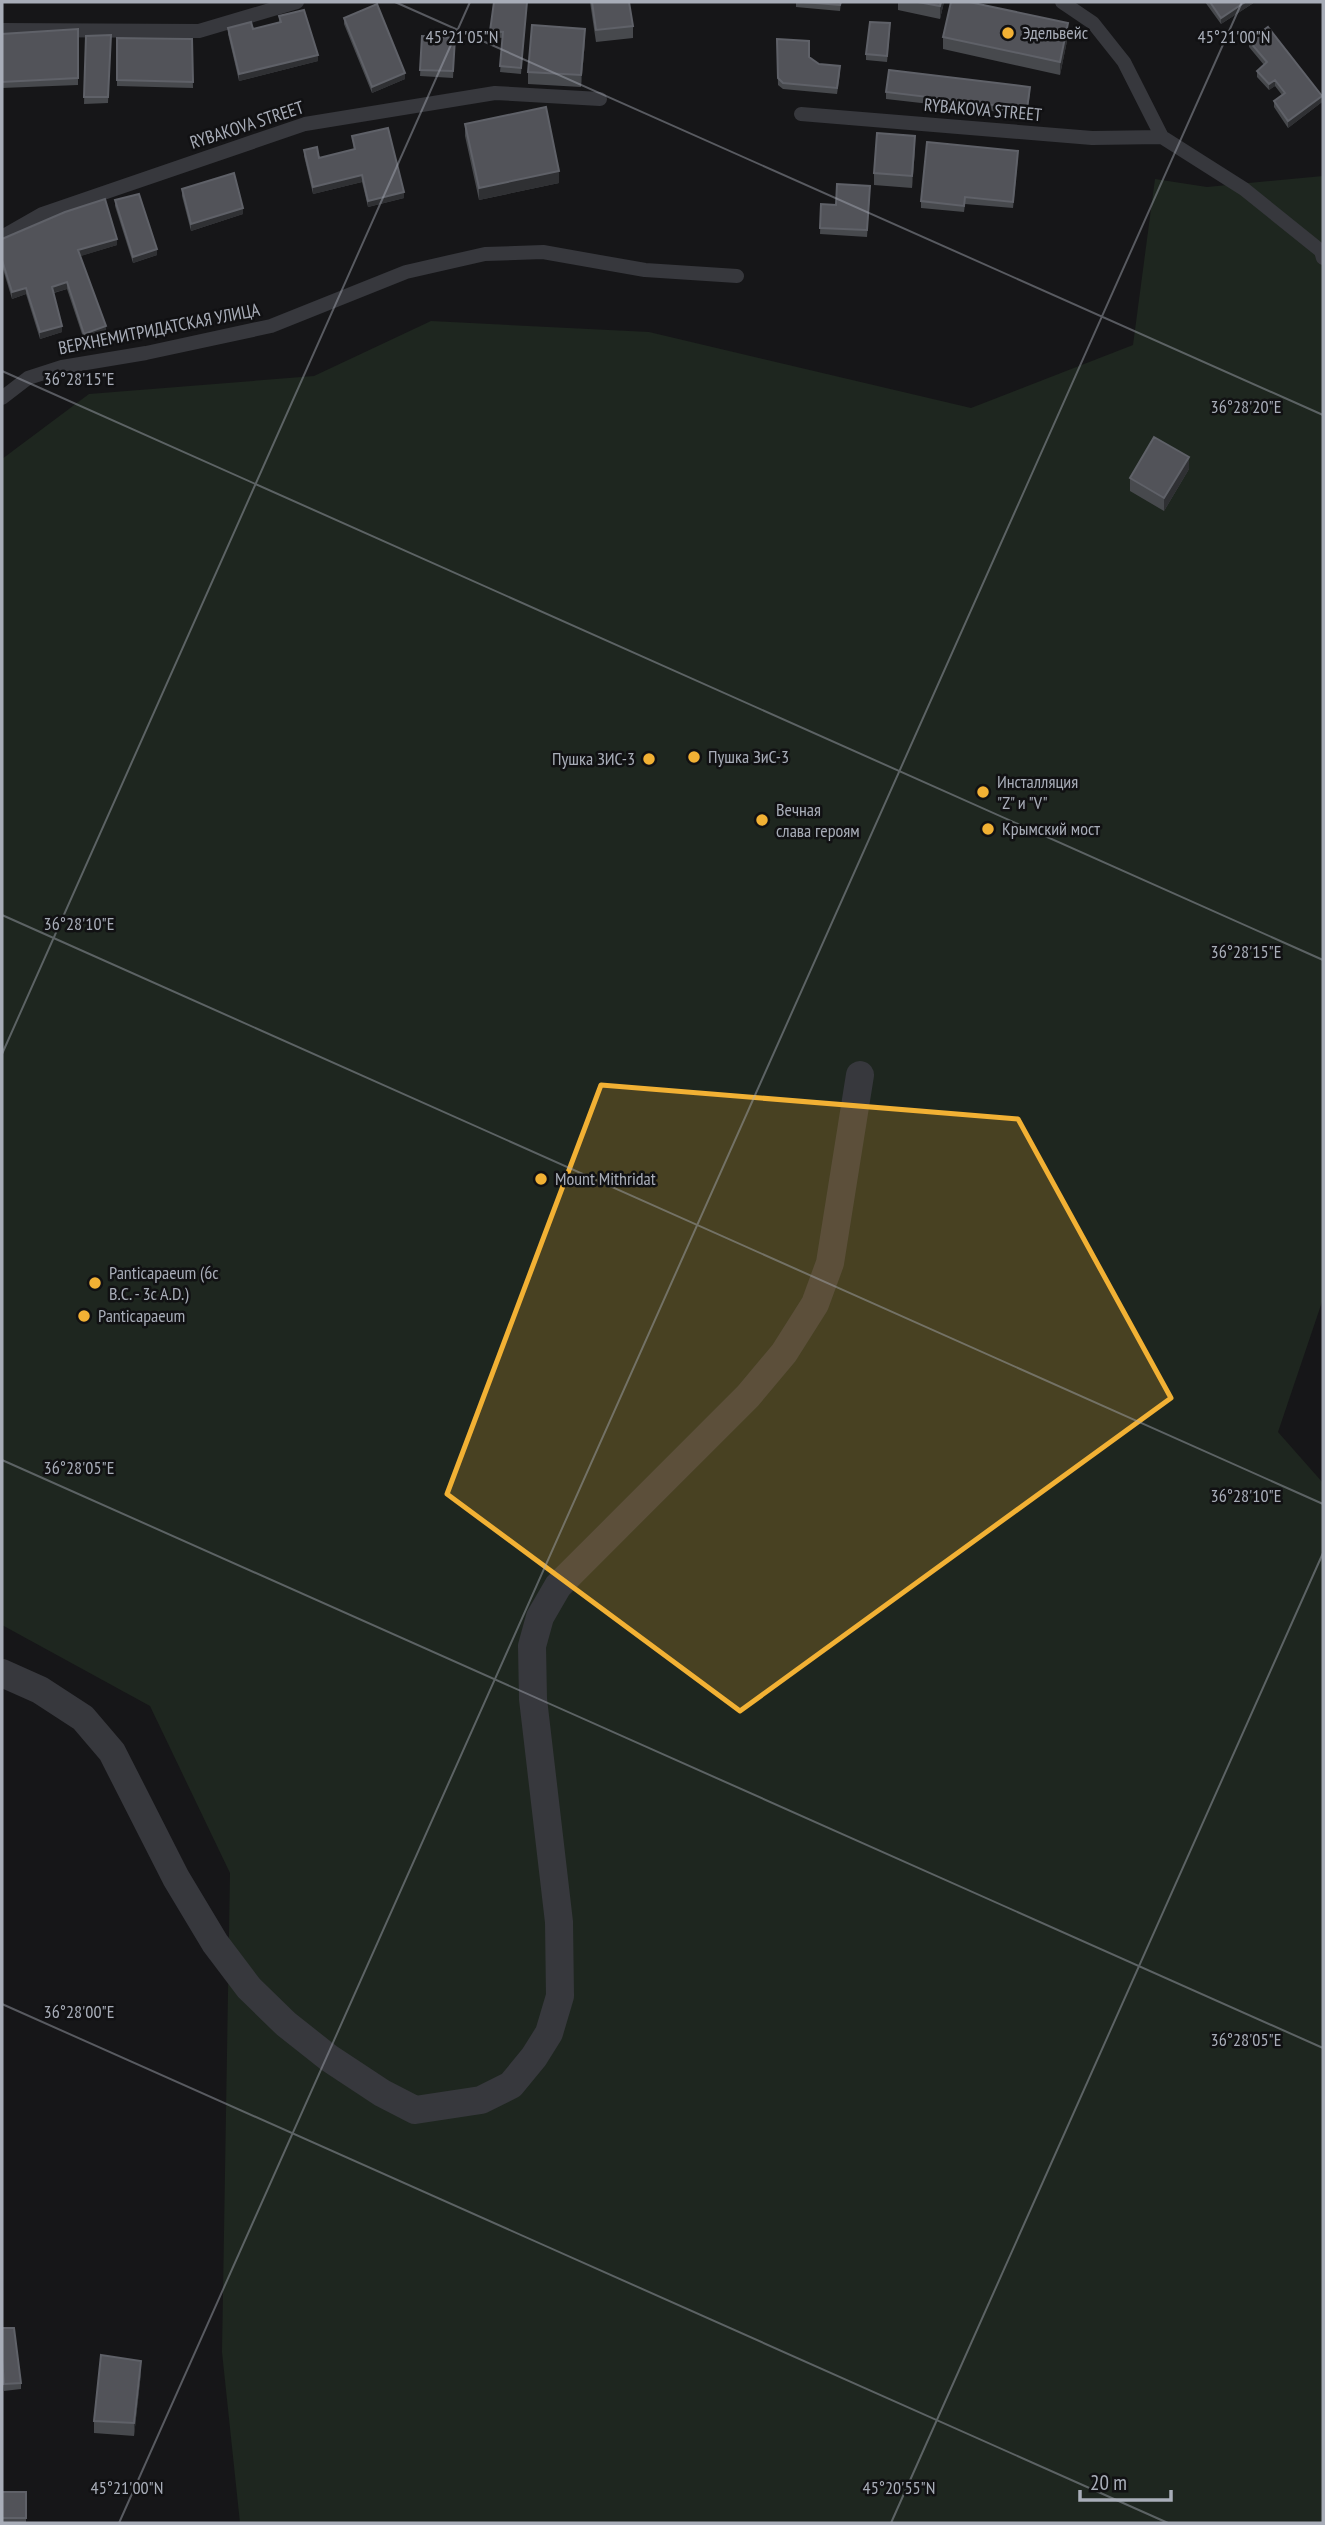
<svg xmlns="http://www.w3.org/2000/svg" width="1325" height="2525" font-family="'PT Sans Narrow',sans-serif">
<style>
.green{fill:#1e261f}
.lines{fill:none;stroke-linecap:round;stroke-linejoin:round}
.lane{stroke:#37383d;stroke-width:14}
.street{stroke:#37383d;stroke-width:28}
.wall{fill:#47494d}
.shaded-wall{fill:#2f3033}
.building{fill:#525359;stroke:#5f6168;stroke-width:2}
.marked{fill:#f2b134;fill-opacity:0.2;stroke:#f2b134;stroke-width:5;stroke-linejoin:round}
.ticks{fill:none;stroke:#a8adb8;stroke-width:2;stroke-opacity:0.45}
.poi-dot{fill:#f2b134;stroke:#111113;stroke-width:2.5}
.labels{text-anchor:middle;stroke-width:5;stroke-linejoin:round;paint-order:stroke}
.poi-label{font-size:18px;fill:#a8adb8;stroke:#111113;text-anchor:start}
.street-label{font-size:18px;fill:#a8adb8;stroke:#111113}
.ticks-label{font-size:18px;text-anchor:middle;fill:#a8adb8;stroke:#111113;stroke-width:5;stroke-linejoin:round;paint-order:stroke}
</style>
<rect width="100%" height="100%" fill="#161618"/>
<path class="green" d="M1323,176V1299L1278,1432L1323,1483V2523H240L222,2352L230,1873L150,1706L2,1625V459L89,394L314,376L431,321L649,332L971,408L1133,345L1155,179L1207,187Z"/>
<g class="lines">
<path class="lane" d="M1062,2L1093,23L1124,62L1162,137
M2,30L199,31L297,2
M801,114L1092,138L1162,137
M1162,137L1244,189L1321,251L1323,258
M2,237L42,214L305,124L495,93L600,99
M2,398L28,378L62,367L146,353L271,326L406,272L485,254L543,252L645,270L737,276"/>
<path class="street" d="M2,1673L40,1690L83,1718L112,1752L176,1878L215,1943L249,1988L286,2024L329,2058L382,2093L415,2110L481,2100L511,2085L534,2057L549,2033L560,1996L559,1922L533,1699L532,1646L540,1617L558,1586L748,1396L784,1353L815,1304L830,1263L860,1075"/>
</g>
<path class="wall" d="M527,2L521,74L500,72L503,38L490,37V31Z
M590,2H629L633,26V38L596,42Z
M796,2H841L840,11L796,7Z
M898,2H944L940,19L898,10Z
M1205,2H1255L1221,24Z
M279,16L318,61L239,81L228,34V28L253,29L279,22Z
M344,18L405,79L372,93L344,24Z
M78,29V85L2,88V34Z
M890,29L887,62L866,60V54Z
M111,35L108,103L84,104L86,36Z
M422,36L455,38L453,78L420,76Z
M1068,36L1060,75L943,49V37Z
M117,38L192,39L193,88L117,86Z
M777,39L809,57L819,64L840,73L837,94L783,89L778,85Z
M585,41L581,87L528,84V72Z
M1249,41L1322,102L1288,128L1274,107V101L1282,95L1275,86L1269,90L1257,77V71L1264,65L1249,47Z
M886,92L1030,93L1027,115L886,99Z
M465,124L559,183L479,200L465,136Z
M352,136L404,198L368,207L362,182L313,194L304,156V150L319,158L354,150Z
M915,149L912,188L874,185V173Z
M1018,157L1013,208L965,204L964,212L921,208V201Z
M182,189L243,214L191,231L182,196Z
M870,192L867,237L820,234L821,204L836,205Z
M115,200L157,255L133,263L115,206Z
M2,239L117,245L80,256L106,332L84,340L67,289L54,293L62,332L40,339L26,294L12,299L2,266Z
M1189,469L1164,511L1130,491V478Z
M2,2365L21,2383V2389L4,2391Z
M141,2373L134,2436L94,2433V2421Z
M2,2492H26V2523H2Z"/>
<path class="shaded-wall" d="M941,2H944L940,19V6Z
M1245,2H1255L1221,24V18Z
M1068,23V36L1060,75V62Z
M585,29V41L581,87V75Z
M318,55V61L239,81V74Z
M405,73V79L372,93V87Z
M1275,80V86L1269,90V84Z
M1322,96V102L1288,128V121Z
M915,136V149L912,188V176Z
M559,171V183L479,200V188Z
M362,175V182L313,194V187Z
M404,192V198L368,207V201Z
M243,208V214L191,231V224Z
M117,239V245L78,257V250Z
M157,249V255L133,263V257Z
M67,282V289L52,293V287Z
M26,288V294L12,299V292Z
M62,326V332L40,339V332Z
M106,326V332L84,340V334Z
M1189,457V469L1164,511V498Z
M141,2361V2373L134,2436V2423Z"/>
<path class="building" d="M494,2H527L521,68L500,66L503,32L490,31Z
M592,2H629L633,26L596,30Z
M803,2H841L840,5Z
M918,2H941L940,6Z
M951,2H969L1068,23L1060,62L943,37Z
M1210,2H1245L1221,18Z
M377,4L405,73L372,87L344,18Z
M304,10L318,55L239,74L228,28L251,22L253,29L281,22L279,16Z
M870,22L890,23L887,56L866,54Z
M532,25L585,29L581,75L528,72Z
M1268,27L1322,96L1288,121L1274,101L1285,93L1275,80L1269,84L1257,71L1267,62L1249,41Z
M78,29V78L2,82V34Z
M111,35L108,97H84L86,36Z
M422,36L455,38L453,71L420,70Z
M117,38L192,39L193,82L117,80Z
M777,39L809,41V57L819,64L840,66L837,88L783,83L778,78Z
M889,70L1030,87L1027,109L886,92Z
M546,107L559,171L479,188L465,124Z
M388,128L404,192L368,201L362,175L313,187L304,150L317,147L319,158L355,149L352,136Z
M877,133L915,136L912,176L874,173Z
M927,142L1018,151L1013,202L965,197L964,206L921,201Z
M234,173L243,208L191,224L182,189Z
M837,184L870,186L867,230L820,228L821,204L836,205Z
M139,194L157,249L133,257L115,200Z
M105,199L117,239L78,250L106,326L84,334L67,282L52,287L62,326L40,332L26,288L12,292L2,260V239L65,212Z
M1154,437L1189,457L1164,498L1130,478Z
M2,2328H14L21,2383L4,2384L2,2359Z
M101,2355L141,2361L134,2423L94,2421Z
M2,2492H26V2518H2Z"/>
<path class="marked" d="M601,1085L1018,1119L1171,1398L740,1711L447,1494Z"/>
<path class="ticks" d="M395,2L1323,415M2,371L1323,960M2,915L1323,1504M2,1054L470,2M2,1460L1323,2048M2,2004L1168,2523M119,2523L1242,2M891,2523L1323,1553"/>
<g class="poi-dot">
<circle cx="1008" cy="33" r="7"/>
<circle cx="694" cy="757" r="7"/>
<circle cx="649" cy="759" r="7"/>
<circle cx="983" cy="792" r="7"/>
<circle cx="762" cy="820" r="7"/>
<circle cx="988" cy="829" r="7"/>
<circle cx="541" cy="1179" r="7"/>
<circle cx="95" cy="1283" r="7"/>
<circle cx="84" cy="1316" r="7"/>
</g>
<g class="labels">
<g class="poi-label">
<text x="1022" y="39">Эдельвейс</text>
<text x="708" y="763">Пушка ЗиС-3</text>
<text x="635" y="765" text-anchor="end">Пушка ЗИС-3</text>
<text x="997" y="788">Инсталляция<tspan x="997" dy="21">"Z" и "V"</tspan></text>
<text x="776" y="816">Вечная<tspan x="776" dy="21">слава героям</tspan></text>
<text x="1002" y="835">Крымский мост</text>
<text x="555" y="1185">Mount Mithridat</text>
<text x="109" y="1279">Panticapaeum (6c<tspan x="109" dy="21">B.C. - 3c A.D.)</tspan></text>
<text x="98" y="1322">Panticapaeum</text>
</g>
<g class="street-label">
<text transform="translate(983 110) rotate(5)" y="6">RYBAKOVA STREET</text>
<text transform="translate(247 125) rotate(-18)" y="6">RYBAKOVA STREET</text>
<text transform="translate(159 329) rotate(-11)" y="6">ВЕРХНЕМИТРИДАТСКАЯ УЛИЦА</text>
</g>
</g>
<g class="ticks-label">
<text x="462" y="43">45°21'05"N</text>
<text x="1234" y="43">45°21'00"N</text>
<text x="79" y="385">36°28'15"E</text>
<text x="1246" y="413">36°28'20"E</text>
<text x="79" y="930">36°28'10"E</text>
<text x="1246" y="958">36°28'15"E</text>
<text x="79" y="1474">36°28'05"E</text>
<text x="1246" y="1502">36°28'10"E</text>
<text x="79" y="2018">36°28'00"E</text>
<text x="1246" y="2046">36°28'05"E</text>
<text x="127" y="2494">45°21'00"N</text>
<text x="899" y="2494">45°20'55"N</text>
</g>
<rect width="1325" height="2525" fill="none" stroke="#a8adb8" stroke-width="7"/>
<path d="M1080 2490v10h91v-10" fill="none" stroke="#a8adb8" stroke-width="3.5"/>
<text x="1090" y="2490" font-size="21" fill="#a8adb8" stroke="#111113" stroke-width="5" paint-order="stroke">20 m</text>
</svg>
